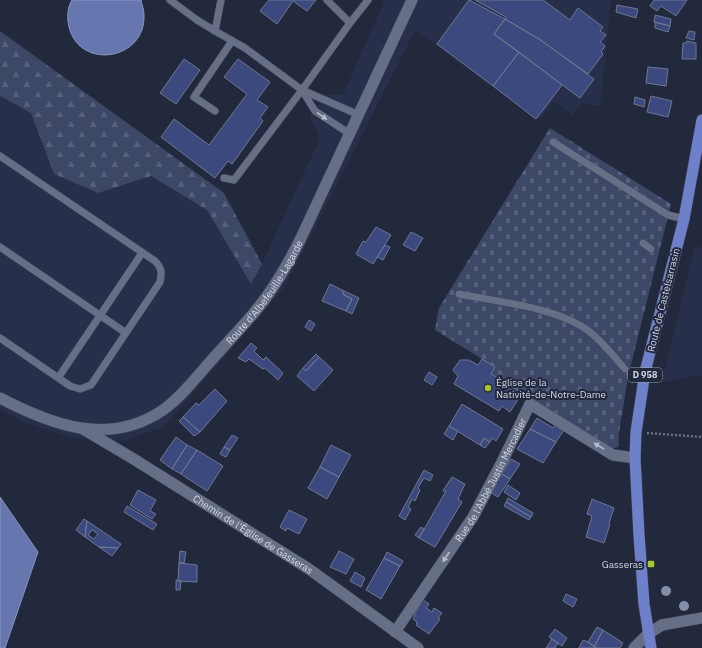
<svg xmlns="http://www.w3.org/2000/svg" width="702" height="648" font-family="'IBM Plex Sans',sans-serif">
<style>
.built{fill:#282f4a}
.forest{fill:url(#forest-firs)}
.cemetery{fill:url(#cemetery-stones)}
.water{fill:#6677b0;stroke:#8794c0}
.building{fill:#3b497f;stroke:#6f778f;fill-rule:evenodd}
.lines{fill:none;stroke-linecap:round;stroke-linejoin:round}
.service-casing{stroke:#404556;stroke-width:8}
.minor-casing{stroke:#404556;stroke-width:12}
.secondary-casing{stroke:#404556;stroke-width:12}
.primary-casing{stroke:#404556;stroke-width:12}
.path{stroke:#6d7284;stroke-width:2.5;stroke-dasharray:2 2;stroke-linecap:butt}
.service{stroke:#676f87;stroke-width:7}
.minor{stroke:#676f87;stroke-width:11}
.secondary{stroke:#676f87;stroke-width:11}
.primary{stroke:#6d80c9;stroke-width:11}
.tree{fill:#838ca8}
.oneway{fill:#b9bece}
.poi-dot{fill:#a7c820;stroke:#23293d;stroke-width:1.5}
.labels{text-anchor:middle;stroke-width:4;stroke-linejoin:round;paint-order:stroke}
.shield{fill:#23293d;stroke:#9fa4b3;stroke-width:1}
.shield-label{font-size:9px;font-weight:bold;fill:#d4d8e6}
.street-label{font-size:10px;fill:#d4d8e6;stroke:#23293d}
.poi-label{font-size:10px;fill:#d4d8e6;stroke:#23293d;text-anchor:start}
</style>
<defs>
<pattern id="forest-firs" width="22" height="20" patternUnits="userSpaceOnUse"><rect width="22" height="20" fill="#3d4766"/><path d="M5 1l3.5 6h-7zM16 11l3.5 6h-7z" fill="#58617c"/></pattern>
<pattern id="cemetery-stones" width="16" height="16" patternUnits="userSpaceOnUse"><rect width="16" height="16" fill="#3d4766"/><path d="M2 7V4a2 2 0 0 1 4 0v3zM10 15v-3a2 2 0 0 1 4 0v3z" fill="#58617c"/></pattern>
</defs>
<rect width="100%" height="100%" fill="#23293d"/>
<path class="built" d="M385,0H611L600,106L581,103L572,115L554,101L541,119L415,30L317,224L284,288L163,427L123,441L74,438L21,421L0,409V96L31,113L54,174L98,193L151,176L207,210L251,283L262,264L320,138L310,117L325,94L343,95Z
M695,245L702,248V375L662,382Z"/>
<path class="forest" d="M0,31L224,193L262,264L251,284L207,210L151,176L98,193L54,174L31,113L0,96Z"/>
<path class="cemetery" d="M550,128L671,204L628,377L618,439H619L618,447L611,449L491,374L495,367L435,330L439,308Z"/>
<path class="water" d="M72,0H141C142,5 144,10 144,15C146,60 80,71 69,27C67,18 67,8 72,0Z
M0,497L38,552L5,648H0Z"/>
<path class="building" d="M269,0H316L307,11L293,1L277,24L260,11Z
M469,0L505,19L494,34L519,52L493,86L437,44Z
M475,0H543L570,20L578,8L603,27L600,31L606,35L600,42L605,46L601,52L603,54L588,74L539,39L505,19L506,17Z
M654,0H687L676,16L661,6L657,11L650,6Z
M617,5L638,9L636,18L616,12Z
M655,15L671,19L670,26L654,22Z
M505,19L539,39L594,79L580,98L494,34Z
M655,22L670,26L668,32L655,28Z
M689,31L695,32L694,40L686,38Z
M687,41L696,43V59H682L683,43H686Z
M519,52L562,85L536,119L493,86Z
M184,59L200,70L176,104L160,93Z
M238,59L270,82L257,100L268,107L260,118L263,121L232,164L228,161L215,178L161,137L174,119L209,145L247,94L224,77Z
M648,67L668,69L666,86L646,83Z
M651,96L672,101L668,117L647,112Z
M635,97L645,100L644,107L634,104Z
M376,227L391,235L373,264L356,254L363,241L366,242Z
M411,232L423,238L415,251L403,245Z
M385,245L390,247L383,260L377,257Z
M330,284L342,290L344,295L352,299L346,311L322,301Z
M342,290L359,298L352,314L346,311L352,299L344,295Z
M309,320L315,324L311,331L305,327Z
M251,343L257,348L254,351L263,360L266,357L283,373L278,380L265,368L263,369L249,359L246,362L238,358Z
M316,354L319,357L306,371L303,368Z
M319,357L333,370L314,391L297,376L303,368L306,371Z
M482,359L495,367L491,374L522,393L510,412L502,406L499,411L454,384L458,376L453,370L460,360H469L478,365Z
M429,372L437,377L432,385L424,380Z
M215,389L227,401L200,432L183,417L196,403L199,405Z
M462,404L503,429L496,441L492,438L490,442L484,438L480,445L449,426Z
M183,417L200,432L194,436L179,421Z
M537,418L553,428L555,424L564,430L556,442L530,429Z
M449,426L458,431L453,440L444,434Z
M530,429L556,442L543,463L517,449Z
M232,435L238,438L230,450L224,447Z
M176,437L187,445L172,469L160,460Z
M484,438L490,442L485,448L480,445Z
M187,445L197,450L181,474L172,469Z
M331,445L351,455L339,477L320,467Z
M224,447L230,450L226,457L220,454Z
M197,450L223,466L207,491L181,474Z
M511,459L520,464L510,479L502,474Z
M320,467L339,477L327,499L308,488Z
M424,470L433,475L430,481L424,478L418,488L420,490L415,501L412,499L408,507L411,509L405,520L399,516Z
M502,474L510,479L498,497L490,492Z
M452,477L465,484L458,499L462,502L435,547L419,538L446,491H443Z
M508,485L520,493L516,500L504,492Z
M138,490L156,500L150,511L156,514L152,519L130,505Z
M508,498L533,513L531,517L506,502Z
M592,499L614,508L609,523L610,524L604,543L586,537L592,516L587,514Z
M506,502L531,517L529,520L504,506Z
M127,506L157,524L153,530L124,512Z
M289,510L307,519L299,534L287,528L286,531L280,527Z
M84,519L87,521L85,537L76,530Z
M87,521L121,544L118,548L99,547L85,537ZM92,530L98,534L94,539L88,535Z
M421,527L424,529L419,538L415,535Z
M99,547L118,548L112,556Z
M180,551L186,552L184,563H179Z
M339,551L354,559L346,574L330,567Z
M387,552L403,561L400,566L384,558Z
M384,558L400,566L381,599L366,590Z
M179,563L197,565V582L178,581Z
M355,572L365,578L361,587L350,581Z
M176,580L181,581L180,590H176Z
M566,594L577,599L573,607L563,601Z
M423,600L429,604L426,608L432,612L434,608L442,613L438,618L440,619L429,634L416,625L417,622L413,619L415,615H414Z
M597,627L603,630L594,647L588,642Z
M555,629L567,638L562,646L549,637Z
M603,630L623,643L620,648H597L594,647Z
M552,639L558,643L555,648H546Z
M583,640L588,642L597,648H579Z"/>
<g class="lines">
<defs>
<path id="service" d="M170,0L197,20L215,31
M221,0L215,31L245,48L302,90L359,115
M327,0L350,23
M302,90L315,111L350,134
M215,111L194,97L232,41
M553,142L668,215L684,219
M0,156L155,261C162,268 162,273 160,282L91,385L80,389L70,386L0,338
M224,178L234,180L302,90L350,23L368,0
M643,243L651,249
M0,247L126,333
M459,294C498,302 558,307 590,332C603,342 614,357 625,369
M58,378L142,253"/>
<g id="minor">
<path id="s1" d="M83,429L132,458L309,569L418,648"/>
<path id="s2" d="M395,632L473,517L503,460L530,404L613,455L635,458"/>
<path d="M634,648L648,634L662,625L702,618"/>
</g>
<g id="secondary">
<path id="s3" d="M0,398C52,425 109,447 163,410C184,395 200,372 218,353C234,335 253,316 267,296C280,278 291,258 301,238L412,0"/>
</g>
<path id="primary" d="M651,648L644,604L639,535L635,458L636,432L645,372L684,219L702,120"/>
</defs>
<use href="#service" class="service-casing"/>
<use href="#minor" class="minor-casing"/>
<use href="#secondary" class="secondary-casing"/>
<use href="#primary" class="primary-casing"/>
<path class="path" d="M647,433L702,437"/>
<use href="#service" class="service"/>
<use href="#minor" class="minor"/>
<use href="#secondary" class="secondary"/>
<use href="#primary" class="primary"/>
</g>
<g class="tree">
<circle cx="666" cy="591" r="5"/>
<circle cx="684" cy="606" r="5"/>
</g>
<defs><path id="oneway-solid" d="M-6-.8H1V-3.2L6.5 0L1 3.2V.8H-6Z"/></defs>
<g class="oneway">
<use href="#oneway-solid" transform="translate(322 116) rotate(34)"/>
<use href="#oneway-solid" transform="translate(599 446) rotate(-149)"/>
<use href="#oneway-solid" transform="translate(446 557) rotate(124)"/>
</g>
<g class="poi-dot">
<circle cx="488" cy="388" r="4"/>
<rect x="647" y="560" width="8" height="8" rx="2"/>
</g>
<g class="labels">
<rect class="shield" x="628" y="368" width="34" height="14" rx="3"/>
<g class="shield-label">
<text x="645" y="378">D 958</text>
</g>
<g class="street-label">
<text dy="4" stroke="none"><textPath href="#s3" startOffset="329">Route d'Albefeuille-Lagarde</textPath></text>
<text transform="translate(663 300) rotate(-76)" y="4">Route de Castelsarrasin</text>
<text dy="4" stroke="none"><textPath href="#s2" startOffset="180">Rue de l'Abbé Justin Mercadier</textPath></text>
<text dy="4" stroke="none"><textPath href="#s1" startOffset="200">Chemin de l'Église de Gasseras</textPath></text>
</g>
<g class="poi-label">
<text x="496" y="386">Église de la<tspan x="496" dy="12">Nativité-de-Notre-Dame</tspan></text>
<text x="643" y="568" text-anchor="end">Gasseras</text>
</g>
</g>
</svg>
